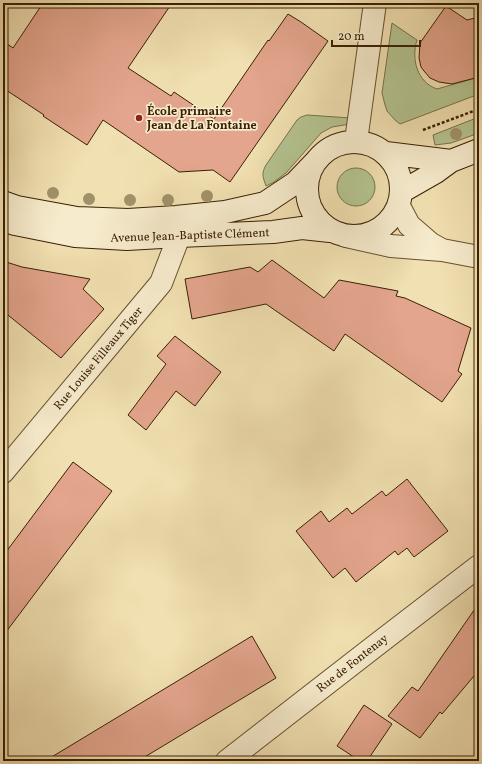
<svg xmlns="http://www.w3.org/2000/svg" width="482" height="764" font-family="Vollkorn,serif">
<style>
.green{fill:#b4c390;stroke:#77724a}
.building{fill:#e3a58d;stroke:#3a2004}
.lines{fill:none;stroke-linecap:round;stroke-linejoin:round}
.street-casing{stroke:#68502f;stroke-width:24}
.secondary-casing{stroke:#3a2004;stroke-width:24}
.path{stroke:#3a2004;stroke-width:2.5;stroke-dasharray:3 2;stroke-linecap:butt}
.street{stroke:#f6ebcc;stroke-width:22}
.secondary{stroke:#f6ebcc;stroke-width:22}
.tree{fill:#a19169}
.poi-dot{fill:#8f2418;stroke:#f6ebcc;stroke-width:1.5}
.labels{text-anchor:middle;stroke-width:3.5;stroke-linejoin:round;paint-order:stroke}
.poi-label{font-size:12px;font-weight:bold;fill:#3a2004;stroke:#f6ebcc;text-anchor:start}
.street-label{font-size:12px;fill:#3a2004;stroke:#f6ebcc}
</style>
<rect width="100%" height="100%" fill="#f1e0b1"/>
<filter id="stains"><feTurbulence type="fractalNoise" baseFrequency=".005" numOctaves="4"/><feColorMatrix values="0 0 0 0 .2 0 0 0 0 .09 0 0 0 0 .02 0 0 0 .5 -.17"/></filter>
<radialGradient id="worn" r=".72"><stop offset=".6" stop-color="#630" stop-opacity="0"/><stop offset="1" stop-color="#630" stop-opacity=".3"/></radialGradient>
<path class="green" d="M392,23L417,40C411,59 417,82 437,89L479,77V94L400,124L395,120L387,111L385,105L382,93Z
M307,115L351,118L350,124L332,127L321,133L286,173L274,182L266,186C263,177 261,174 266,165L297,120L301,117Z
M479,117V133L451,143L435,145L433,135Z
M337 187a19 19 0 1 1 38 0a19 19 0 1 1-38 0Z"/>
<path class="building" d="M43,3H172L128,68L171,96L174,92L214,119L268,40L269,41L288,14L301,22L328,41L230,182L213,170L179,172L103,120L87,145L43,116L44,115L3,88V41L13,48Z
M446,6L467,20L479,17V77L452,84L439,82L430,78L424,71L421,67L419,58L420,43Z
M272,260L324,298L339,280L398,291L396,296L405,298L471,328L458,371L462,374L442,402L345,334L334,351L266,304L192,319L185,279L250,267L258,272Z
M3,261L22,267L90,279L83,289L104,309L61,358L3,311Z
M175,336L221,372L195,406L176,391L146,430L128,415L166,364L157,356Z
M73,462L112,491L3,636V556Z
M407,479L448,531L414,557L407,548L398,555L395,551L356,582L345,568L333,578L296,531L321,511L329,522L347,508L352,514L382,491L386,496Z
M479,603V670L442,714L440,712L420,738L388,716L412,687L418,691Z
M252,636L276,678L138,761H45Z
M364,705L392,724L367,761H360L337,746Z"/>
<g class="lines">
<defs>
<path id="street" d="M356,141L375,3
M399,206L409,225L431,244L442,250
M346,236L391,246L442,250L479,257
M3,472L161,283L179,236
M227,761L375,646L479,566"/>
<path id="secondary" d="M307 189a47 47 0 1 1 94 0a47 47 0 1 1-94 0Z
M386,153L451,161
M401,192L436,172L451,161L479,150
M3,202L17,207L77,218L128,220L176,217L225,212L265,203L295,183L318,159
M3,220L15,224L75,236L127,239L179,236L273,232L302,228L330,231"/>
</defs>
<use href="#street" class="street-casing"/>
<use href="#secondary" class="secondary-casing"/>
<path class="path" d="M423,130L479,109"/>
<use href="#street" class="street"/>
<use href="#secondary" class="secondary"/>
</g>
<g class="tree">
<circle cx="456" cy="134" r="6"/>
<circle cx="53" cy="193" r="6"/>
<circle cx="207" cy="196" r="6"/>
<circle cx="89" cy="199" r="6"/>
<circle cx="130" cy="200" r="6"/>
<circle cx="168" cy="200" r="6"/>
</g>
<circle class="poi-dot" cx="139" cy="118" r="4"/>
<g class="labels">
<g class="poi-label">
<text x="147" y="115">École primaire<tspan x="147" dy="14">Jean de La Fontaine</tspan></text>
</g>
<g class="street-label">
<text transform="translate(190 235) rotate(-2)" y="4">Avenue Jean-Baptiste Clément</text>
<text transform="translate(98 358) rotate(-50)" y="4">Rue Louise Filleaux Tiger</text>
<text transform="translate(352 663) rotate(-38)" y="4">Rue de Fontenay</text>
</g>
</g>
<rect width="482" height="764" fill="none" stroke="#f1e0b1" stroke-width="16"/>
<rect x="4" y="4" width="474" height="756" fill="none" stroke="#3a2004" stroke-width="2"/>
<rect x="8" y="8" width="466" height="748" fill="none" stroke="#3a2004"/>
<path d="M332 40v6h88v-6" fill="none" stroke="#3a2004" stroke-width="2"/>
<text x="338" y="40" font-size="12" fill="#3a2004" stroke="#f6ebcc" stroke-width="3" paint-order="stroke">20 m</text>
<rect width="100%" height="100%" filter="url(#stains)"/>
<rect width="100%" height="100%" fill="url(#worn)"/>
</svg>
